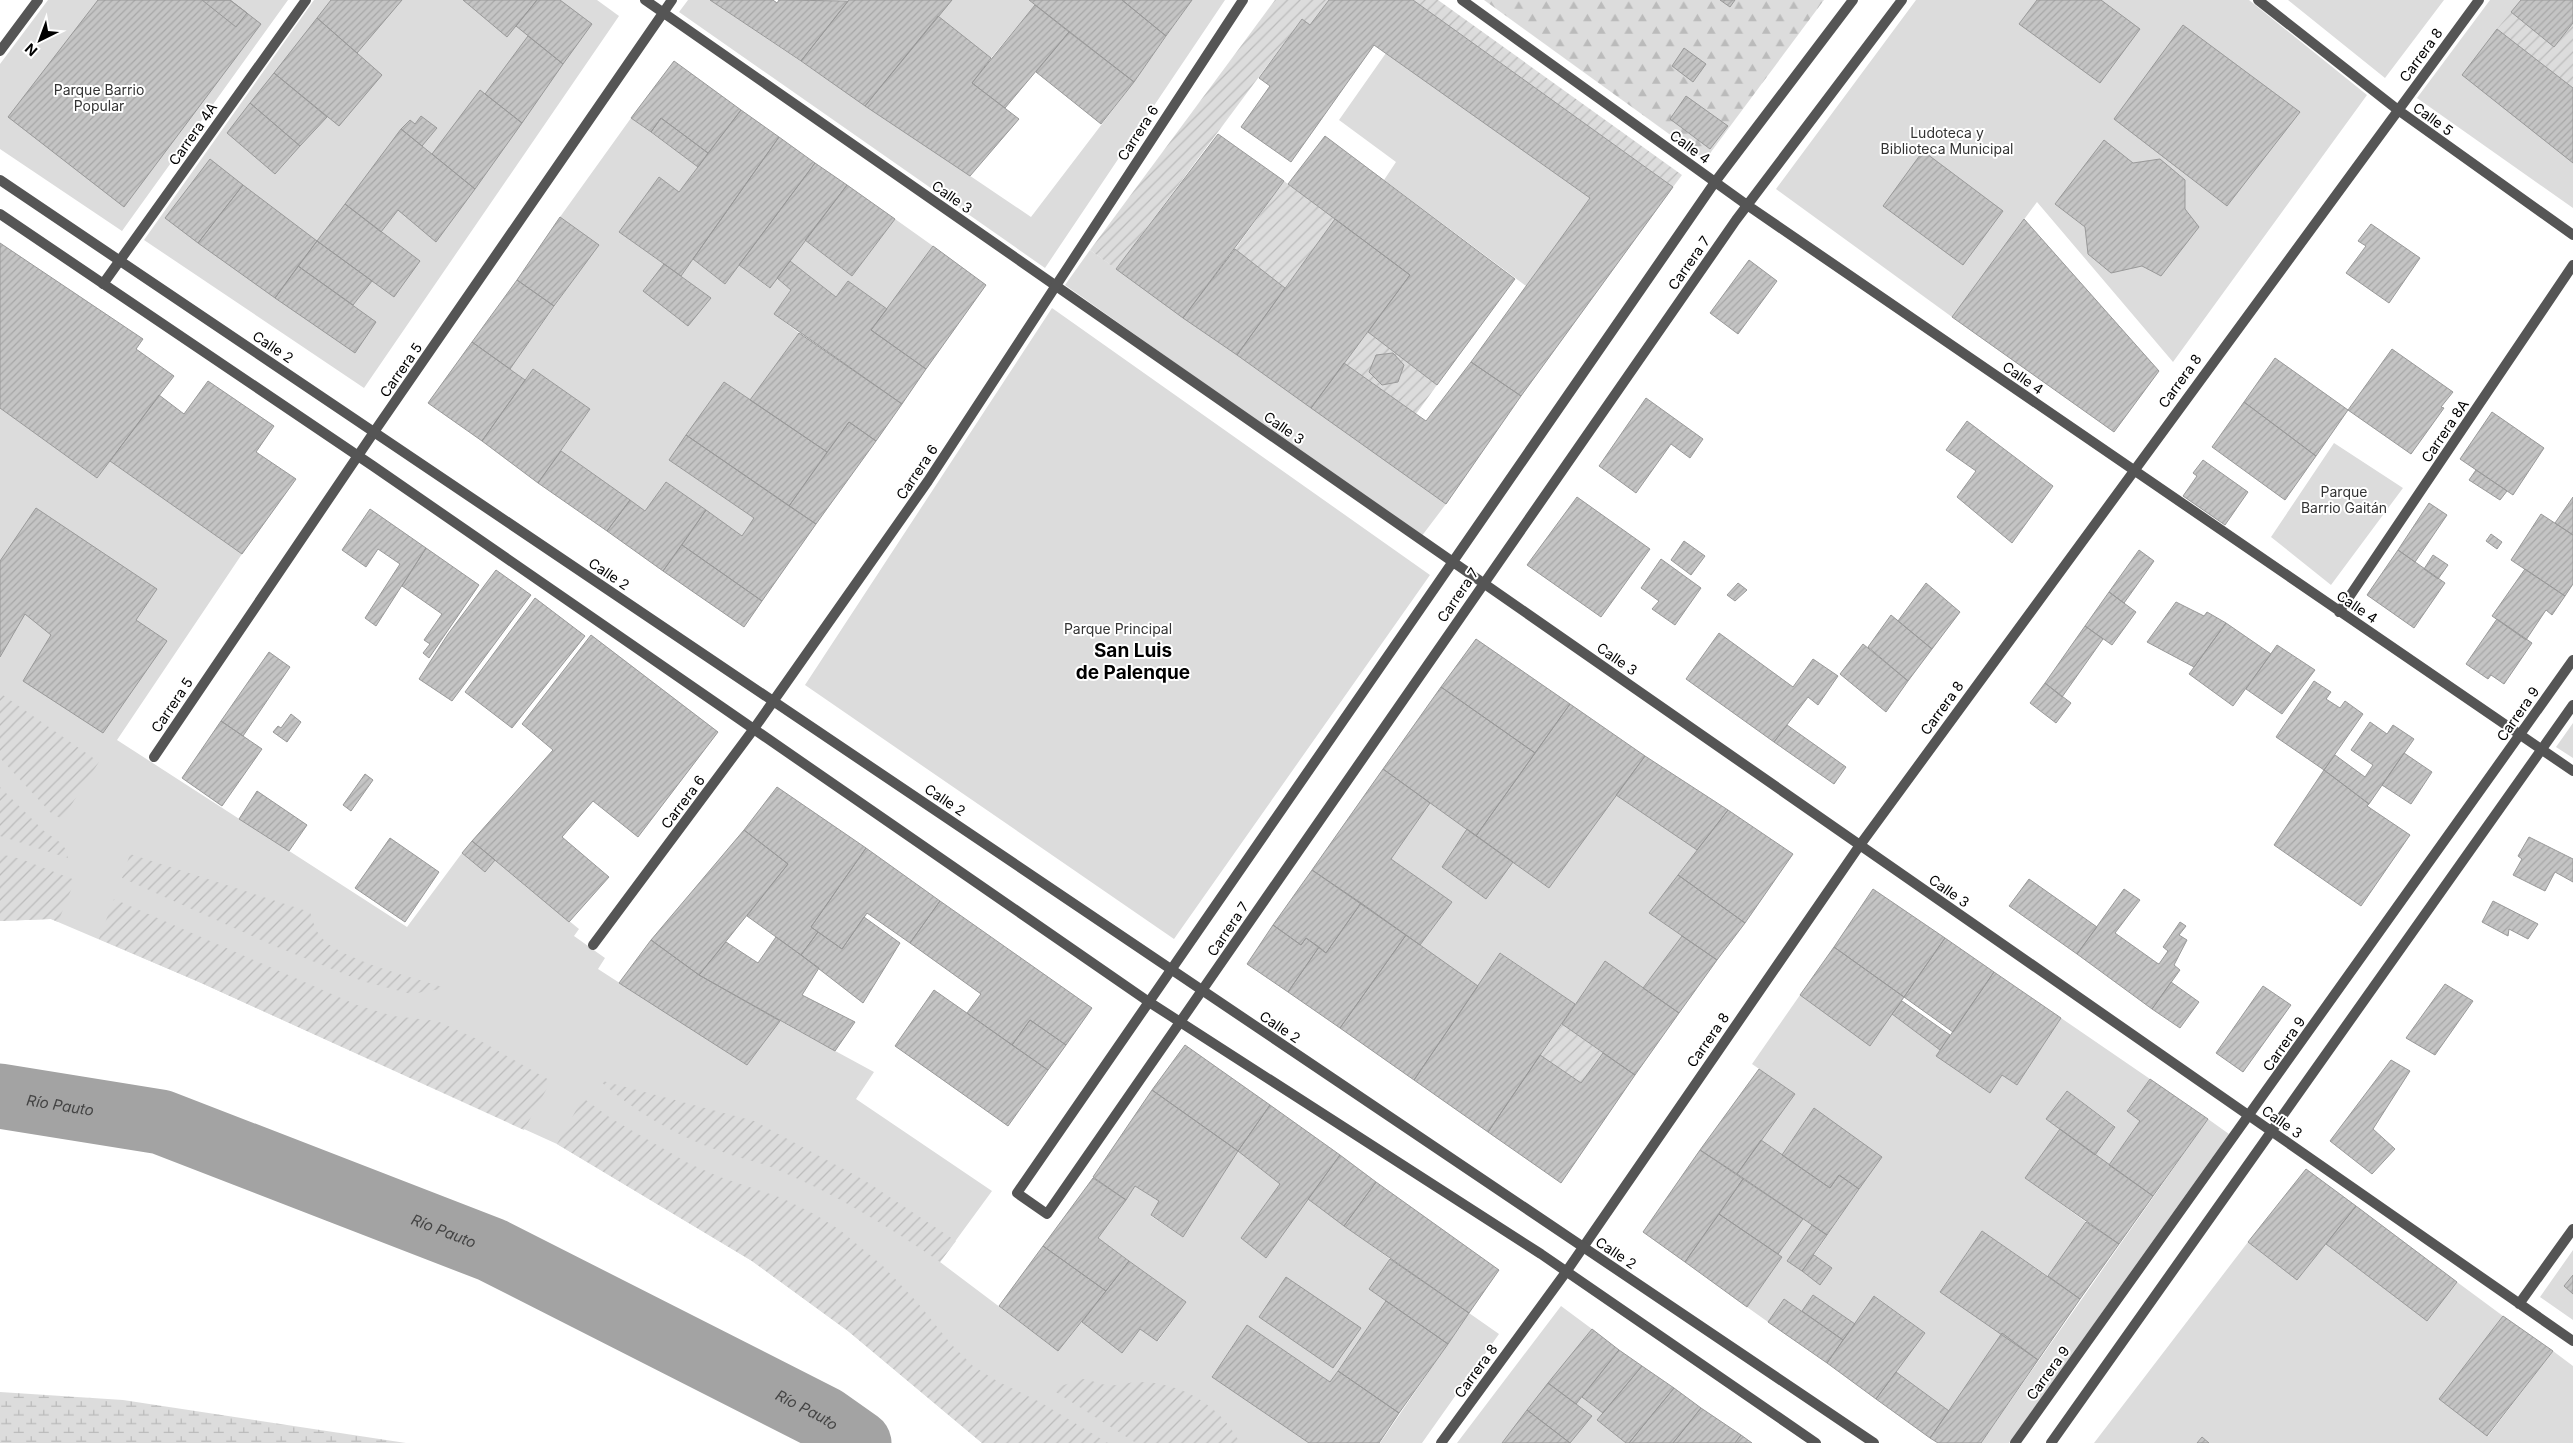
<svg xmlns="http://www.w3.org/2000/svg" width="2573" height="1443" font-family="Inter,sans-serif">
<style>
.green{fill:#dcdcdc}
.forest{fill:url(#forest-firs)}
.wetland{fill:url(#wetland-marsh)}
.garden{fill:url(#garden-furrows)}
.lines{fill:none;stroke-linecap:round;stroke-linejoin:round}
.river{stroke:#a3a3a3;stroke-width:65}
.building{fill:url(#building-hatch);stroke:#999}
.minor{stroke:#555;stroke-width:10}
.tertiary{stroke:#555;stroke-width:10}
.labels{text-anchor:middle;stroke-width:4;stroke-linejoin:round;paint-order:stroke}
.street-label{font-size:14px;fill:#000;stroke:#fff}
.park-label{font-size:14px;fill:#333;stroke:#fff}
.water-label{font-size:15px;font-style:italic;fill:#444;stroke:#fff}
.district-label{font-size:19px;font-weight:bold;fill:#000;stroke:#fff}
</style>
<defs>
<pattern id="forest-firs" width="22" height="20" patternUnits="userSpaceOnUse" patternTransform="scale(1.25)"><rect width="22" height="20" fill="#dcdcdc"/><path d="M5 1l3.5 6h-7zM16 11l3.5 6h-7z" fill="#bbb"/></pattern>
<pattern id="wetland-marsh" width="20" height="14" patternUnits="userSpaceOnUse" patternTransform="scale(1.25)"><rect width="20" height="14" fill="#dcdcdc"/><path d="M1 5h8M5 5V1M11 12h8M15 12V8" fill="none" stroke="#bbb"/></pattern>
<pattern id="garden-furrows" width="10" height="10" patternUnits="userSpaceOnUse" patternTransform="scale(1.25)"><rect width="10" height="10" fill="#dcdcdc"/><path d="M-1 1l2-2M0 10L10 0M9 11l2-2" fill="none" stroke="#bbb"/></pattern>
<pattern id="building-hatch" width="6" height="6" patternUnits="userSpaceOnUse" patternTransform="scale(1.25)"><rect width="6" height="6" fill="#c4c4c4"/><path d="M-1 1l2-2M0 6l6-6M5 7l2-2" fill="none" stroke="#a7a7a7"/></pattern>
</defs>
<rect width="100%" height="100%" fill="#fff"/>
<path class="green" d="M48,0H288L122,231L0,149V64Z
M314,0H597L619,16L364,388L144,240Z
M688,0H710L1031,217L1134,82L1192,0H1225L1045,268L679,12Z
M952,0H1029L1035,5L991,58L938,16Z
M1916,0H2249L2367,95L2173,362L2037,202L1952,317L1776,189Z
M2288,0H2444L2385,78Z
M2490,0H2573V208L2417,98Z
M1386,53L1590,198L1526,286L1384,180L1396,162L1339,120Z
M631,118L698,167L679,192L659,177L619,232L664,264L644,291L688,326L710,298L681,276L693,259L725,284L739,265L769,288L777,278L791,290L774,314L799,333L750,400L724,382L669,460L754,518L742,536L666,482L645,511L561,451L590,409L533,369L525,380L510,369L598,245L560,217Z
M895,219L933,246L887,309L848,281L836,297L790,261L805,240L852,276Z
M1090,250L1446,504L1421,537L1065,285Z
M1052,308L1430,575L1174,939L805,685Z
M0,408L97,478L110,461L242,554L117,740L407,927L462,853L485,872L495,860L579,929L574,936L605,958L598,969L747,1065L780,1021L874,1072L856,1099L992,1191L940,1262L1058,1351L1082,1322L1122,1353L1140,1329L1158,1341L1186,1302L1098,1238L1135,1186L1159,1201L1151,1216L1183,1237L1238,1151L1280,1184L1241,1238L1266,1258L1308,1199L1390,1259L1369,1289L1386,1301L1330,1382L1247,1325L1212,1376L1309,1443H982L848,1331L752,1261L557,1144L199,982L51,919L0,921Z
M2334,443L2403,488L2331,585L2271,537Z
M2573,723V758L2556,747Z
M1616,795L1697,850L1649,913L1682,936L1643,988L1605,962L1575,1004L1501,953L1478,986L1420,945L1452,902L1391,859L1430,803L1467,829L1442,867L1486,899L1513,862L1549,888Z
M1800,995L1892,1014L1940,1050L1937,1056L1990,1093L2002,1075L2017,1085L2061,1018L2150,1079L2127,1110L2140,1121L2109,1165L2095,1155L2115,1126L2067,1091L2046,1119L2060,1129L2025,1178L2086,1222L2048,1276L1982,1231L1940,1291L2002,1333L1949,1411L1896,1372L1925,1333L1875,1296L1855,1324L1813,1295L1802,1311L1784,1299L1768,1322L1747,1307L1782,1257L1778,1254L1803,1219L1812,1225L1788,1261L1821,1284L1832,1268L1814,1255L1881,1157L1814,1108L1782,1155L1761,1140L1795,1094L1752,1064Z
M2208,1119L2229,1134L2009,1443H1981Z
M2248,1242L2297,1280L2326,1244L2427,1321L2457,1282L2503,1316L2439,1399L2488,1436L2553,1351L2573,1366V1443H2209L2202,1437L2197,1443H2094Z
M2573,1250V1320L2540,1297Z
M1561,1306L1592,1329L1502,1443H1457Z
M1469,1313L1499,1334L1422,1443H1380Z
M1582,1397L1603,1413L1626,1443H1570L1591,1416L1576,1404Z"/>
<path class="forest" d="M1484,0H1824L1705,160Z"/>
<path class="wetland" d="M0,1392L123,1400L406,1443H0Z"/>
<path class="garden" d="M1275,0H1329L1310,25L1302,19L1116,269L1090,250Z
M1413,0H1438L1682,175L1673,187Z
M2511,12L2554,47L2573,23V88L2497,29Z
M1284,181L1335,219L1285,288L1235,249Z
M1368,332L1437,385L1416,414L1344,363Z
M0,693L99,762L62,819L51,813L0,758Z
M0,787L44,831L61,843L67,851L68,858L0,836Z
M0,854L21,859L75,880L58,922L51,919L0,921Z
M130,854L310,912C313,921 315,930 321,937C338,959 418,979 446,988L411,994L362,981L272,945L122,878Z
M114,899L357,1005L393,1016L437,1021L479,1040L551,1081L524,1130L199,982L99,939Z
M1562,1024L1603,1053L1581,1083L1540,1056Z
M599,1080L754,1121L864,1180L956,1241L940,1262C888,1226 837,1195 778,1170C758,1161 737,1158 717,1150C675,1135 632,1110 599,1080Z
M583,1098L612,1119L690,1164L720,1177L782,1198L816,1215L840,1230L883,1266L917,1302L951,1344L973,1366L997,1381L1040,1402L1108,1443H982L848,1331L752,1261L557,1144Z
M1083,1379C1092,1380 1100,1385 1109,1385C1118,1386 1127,1383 1136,1382C1180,1381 1220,1405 1240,1443H1136L1051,1389Z"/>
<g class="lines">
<path class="river" id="s1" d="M0,1096L161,1122L492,1250L825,1419L859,1443"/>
</g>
<path class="building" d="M98,0H230L261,24L124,207L8,117Z
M202,0H230L247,13L236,27Z
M331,0H402L357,53L317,18Z
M463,0H537L507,37Z
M537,0H560L592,24L563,64L516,26Z
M710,0H773L777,3L779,0L848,1L801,61Z
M849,0H952L865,106L801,61Z
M1029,0H1122L1166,36L1134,82Z
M1122,0H1192L1166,36Z
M1329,0H1413L1673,187L1521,396L1471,362L1590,198L1374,45L1291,162L1241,127L1270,86L1259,78L1302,19L1310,25Z
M1720,0H1735L1730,7Z
M2037,0H2101L2140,29L2100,83L2019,24Z
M2521,0H2573V23L2554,47L2511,12Z
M1035,5L1069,32L1005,108L972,83Z
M938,16L991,58L972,83L1019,119L970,176L865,106Z
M317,18L382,75L339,126L274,73Z
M2183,25L2300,112L2227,206L2114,119Z
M2497,29L2573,88V163L2462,75Z
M1069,32L1134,82L1101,124L1036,72Z
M528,36L563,64L522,123L485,94Z
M1684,48L1706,64L1693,82L1672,66Z
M674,61L741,110L708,153L661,118L651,132L631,118Z
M274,73L327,117L300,146L250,103Z
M480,90L522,123L475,189L432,154Z
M1686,96L1728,126L1710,149L1670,119Z
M250,103L300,146L275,174L227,133Z
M741,110L779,137L681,276L619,232L659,177L679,192Z
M421,116L437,128L422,146L401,129L410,120L415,124Z
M661,118L708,153L698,167L651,132Z
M401,129L475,189L436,242L398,210L381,232L345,204Z
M1218,134L1284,181L1183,318L1116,269Z
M1325,136L1515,279L1437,385L1368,332L1410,275L1288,184Z
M779,137L815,163L725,284L693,259Z
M2104,140L2133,163L2160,159L2185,180V209L2199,227L2161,276L2142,266L2111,273L2088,254L2085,227L2055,204Z
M1923,151L2003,211L1963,265L1883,206Z
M210,159L243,185L198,243L165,218Z
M815,163L847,185L770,288L739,265Z
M243,185L317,241L275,298L198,243Z
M847,185L895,219L852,276L805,240Z
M345,204L420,261L394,297L317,241Z
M560,217L599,245L554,306L517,280Z
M1335,219L1410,275L1311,408L1237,355Z
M2024,219L2159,371L2114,432L1952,317Z
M2371,224L2420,258L2389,303L2346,273L2366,246L2358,241Z
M317,241L372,281L353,305L298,266Z
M0,243L143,339L136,349L174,376L97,478L0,408Z
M933,246L986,285L926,369L871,330Z
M1235,249L1285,288L1237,355L1183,318Z
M1749,260L1777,281L1738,334L1710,313Z
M790,261L836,297L848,281L887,309L871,330L926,369L902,404L774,314L791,290L777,278Z
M664,264L711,298L688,326L643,291Z
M298,266L376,322L355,353L275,298Z
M517,280L554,306L510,369L472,342Z
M799,333L902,404L876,441L849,422L827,452L750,400Z
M472,342L525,380L482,441L428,403Z
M2392,349L2453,392L2441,407L2444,408L2411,454L2348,410Z
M1393,353L1404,365L1398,382L1382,385L1369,372L1376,355Z
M2275,358L2348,410L2316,456L2244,402Z
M1471,362L1521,396L1446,504L1311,408L1344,363L1426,421Z
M533,369L590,409L538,483L482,441Z
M208,381L274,426L256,452L296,479L242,554L110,461L159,395L184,414Z
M724,382L827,452L789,506L686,435Z
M1646,398L1703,439L1690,458L1671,444L1636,493L1599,466Z
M2244,402L2316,456L2285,500L2212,447Z
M2492,412L2544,448L2513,495L2460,459Z
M1967,421L2053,486L2012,543L1957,497L1976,471L1946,450Z
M849,422L876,441L816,524L789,506Z
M686,435L816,524L762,601L682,545L706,510L742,536L754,518L669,460Z
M561,451L630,500L607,531L538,483Z
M2203,460L2248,492L2225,525L2183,496L2197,476L2193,473Z
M2476,470L2507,491L2500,500L2469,480Z
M666,482L706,510L663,571L607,531L630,500L645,511Z
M1577,497L1650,549L1601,617L1527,565Z
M2573,497V535L2555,523Z
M2429,503L2447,515L2415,562L2398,550Z
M36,508L157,589L136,620L167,641L103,733L23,681L51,635L25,614L0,657V561Z
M370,509L426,548L376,626L365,618L400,564L378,549L366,567L342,550Z
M2541,514L2573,535V584L2565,596L2511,560Z
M2491,534L2502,542L2497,549L2486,541Z
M1684,541L1705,556L1691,575L1671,560Z
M682,545L762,601L744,627L663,571Z
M426,548L479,585L429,658L423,653L430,644L424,640L442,614L402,586Z
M2139,550L2154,561L2124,603L2109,592Z
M2398,550L2445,583L2414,628L2367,595Z
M2433,555L2448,565L2438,579L2424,569Z
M1661,559L1701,588L1675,625L1652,609L1659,601L1641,588Z
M2525,569L2565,596L2552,615L2546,610L2526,640L2492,616Z
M496,570L531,595L452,701L419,679L448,634Z
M1738,583L1747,590L1735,601L1727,595Z
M1926,583L1960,612L1932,649L1898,621Z
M2109,592L2136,612L2112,645L2085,626Z
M535,598L585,636L512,728L465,692Z
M2176,602L2204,616L2207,612L2226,623L2194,667L2147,642Z
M1891,615L1932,649L1908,681L1868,647Z
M2497,619L2532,643L2504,684L2491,675L2488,679L2466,664Z
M2226,623L2271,654L2233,706L2189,674Z
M2085,626L2103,639L2062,697L2045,683Z
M1719,633L1793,687L1813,659L1838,676L1818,705L1808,697L1774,742L1686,679Z
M591,635L718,732L638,837L593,801L562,837L609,877L569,922L472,841L553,750L522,724Z
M1476,639L1570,704L1535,753L1441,687Z
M1863,644L1908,681L1886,712L1840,674Z
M2277,645L2315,670L2282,714L2246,689Z
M269,652L290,667L243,736L221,721Z
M2314,681L2331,692L2326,699L2340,708L2345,701L2363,714L2324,770L2276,737Z
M2045,683L2071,703L2056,723L2030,703Z
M1441,687L1535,753L1476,836L1383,769Z
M1570,704L1645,756L1549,888L1476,836Z
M291,714L301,722L287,742L273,732L278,726L281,728Z
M221,721L262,749L222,806L182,778Z
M2370,722L2387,734L2393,725L2414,739L2369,804L2324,770L2335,755L2365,777L2373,765L2351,750Z
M1787,725L1846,767L1834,784L1774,742Z
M2404,753L2432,772L2411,804L2382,785Z
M1645,756L1728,810L1697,850L1616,795Z
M1383,769L1430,803L1391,859L1452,902L1420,945L1312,870Z
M2324,770L2369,804L2367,806L2410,835L2361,906L2274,845Z
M365,774L373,780L351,811L343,805Z
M777,787L866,848L811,927L818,932L801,955L747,916L788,864L744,830Z
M257,791L307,825L289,851L239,819Z
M1728,810L1793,854L1745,923L1678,875Z
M1467,829L1513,862L1486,899L1442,867Z
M744,830L788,864L699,975L651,940Z
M2529,837L2573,859V882L2555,872L2545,891L2513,875L2522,859L2518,856Z
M390,838L439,872L405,922L355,888Z
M472,841L495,860L485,872L462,853Z
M866,848L940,901L910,943L867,913L842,949L811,927Z
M1312,870L1361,903L1326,953L1306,938L1301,945L1273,925Z
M1678,875L1745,923L1717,960L1649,913Z
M2029,879L2097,927L2077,954L2009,906Z
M1873,889L1945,938L1904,997L1834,947Z
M2124,889L2140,900L2115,933L2157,963L2159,964L2168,951L2163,947L2180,922L2186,926L2179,935L2187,940L2174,965L2180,970L2152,1009L2077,954Z
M940,901L1092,1008L1066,1045L1030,1020L1012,1045L967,1013L981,994L910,943Z
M2493,901L2538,924L2528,939L2509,929L2508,936L2482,922Z
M1361,903L1406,935L1340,1028L1288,992L1319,947L1326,953Z
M864,917L900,943L863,1003L801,955L818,932L842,949Z
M1273,925L1301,945L1306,938L1319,947L1288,992L1247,964Z
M1406,935L1478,986L1414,1080L1340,1028Z
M1682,936L1717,960L1679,1013L1643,988Z
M776,937L819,968L802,995L855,1022L835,1051L699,975L726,942L758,963Z
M1945,938L1994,972L1953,1032L1904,997Z
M651,940L699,975L780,1021L747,1065L619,983Z
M1834,947L1904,997L1870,1046L1800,995Z
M1500,953L1575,1004L1488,1132L1414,1080Z
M1605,961L1679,1013L1635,1075L1562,1024Z
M1994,972L2061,1018L2017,1085L2002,1075L1990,1093L1936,1056Z
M2171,982L2199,1002L2180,1028L2152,1009Z
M2445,984L2473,1001L2435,1055L2406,1038Z
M2263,986L2291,1005L2243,1072L2216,1053Z
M934,990L1048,1070L1008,1126L895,1046Z
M1902,1001L1950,1035L1940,1050L1892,1014Z
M1030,1020L1066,1045L1048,1070L1012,1045Z
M1185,1045L1270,1105L1238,1151L1152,1090Z
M1603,1053L1635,1075L1561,1183L1488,1132L1540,1055L1581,1083Z
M2391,1060L2410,1071L2373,1129L2395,1149L2372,1174L2330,1141Z
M1759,1069L1795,1094L1737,1174L1700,1150Z
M2150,1079L2208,1119L2153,1196L2109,1165L2140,1121L2127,1111Z
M1152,1090L1238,1151L1183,1237L1151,1215L1159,1201L1135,1186L1126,1200L1093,1177Z
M2067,1091L2115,1127L2095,1155L2046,1119Z
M1270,1105L1340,1155L1266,1258L1241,1238L1280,1184L1238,1151Z
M1814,1108L1882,1157L1859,1189L1839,1175L1830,1188L1782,1155Z
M2060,1129L2153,1196L2119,1244L2025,1178Z
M1761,1140L1830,1188L1839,1175L1859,1189L1827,1235L1737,1174Z
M1700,1150L1743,1179L1685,1262L1643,1232Z
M1340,1155L1376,1182L1344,1226L1308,1199Z
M2306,1169L2356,1206L2297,1280L2248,1242Z
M1093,1178L1126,1200L1098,1238L1129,1261L1106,1291L1043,1246Z
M1743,1179L1803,1219L1778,1254L1719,1214Z
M1376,1182L1499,1270L1469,1313L1344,1226Z
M2356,1206L2457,1282L2427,1321L2326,1244Z
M1719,1214L1782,1257L1747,1307L1685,1262Z
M2086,1222L2119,1244L2080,1299L2048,1276Z
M1812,1225L1827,1235L1802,1271L1787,1261Z
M1982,1231L2080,1299L2038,1360L1940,1292Z
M1043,1246L1106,1291L1058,1351L999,1306Z
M1814,1255L1832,1268L1820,1285L1802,1271Z
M1390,1259L1469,1313L1448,1344L1369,1289Z
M1129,1261L1186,1302L1157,1341L1140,1329L1122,1353L1082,1322Z
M2573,1275V1294L2564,1286Z
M1286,1277L1361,1328L1333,1368L1259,1317Z
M1813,1295L1855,1324L1843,1340L1802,1311Z
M1874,1296L1925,1333L1876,1399L1827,1363Z
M1784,1299L1843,1340L1827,1363L1768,1322Z
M1386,1301L1448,1344L1399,1413L1338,1371Z
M2503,1316L2553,1351L2487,1436L2439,1399Z
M1247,1325L1330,1382L1338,1371L1399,1413L1379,1443H1309L1212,1377Z
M1592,1329L1619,1350L1576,1404L1548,1383Z
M2002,1333L2038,1360L1981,1443H1938L1930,1438Z
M1619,1350L1642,1366L1603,1413L1582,1397Z
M1642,1366L1674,1388L1629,1443H1626L1597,1420Z
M1896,1372L1949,1411L1930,1438L1876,1399Z
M1548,1383L1592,1416L1570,1443L1527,1410Z
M1674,1388L1701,1408L1673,1443H1629Z
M1701,1408L1741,1435L1735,1443H1673Z
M1527,1410L1570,1443H1502Z
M1741,1435L1752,1443H1735Z
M2202,1437L2209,1443H2197Z"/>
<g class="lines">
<path class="minor" d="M645,0L2573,1341
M1462,0L1747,205L2573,771
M1853,0L1715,182L1017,1193L1047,1214L1736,220L1902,0
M2258,0L2398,110L2573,235
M0,51L38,0
M103,284L306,0
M2339,612L2573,265
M154,757L374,432L672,0
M593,945L753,730
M2519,1304L2573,1229
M1441,1443L1566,1272L1860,845L2479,0
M2015,1443L2573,660
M2051,1443L2573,705"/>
<path class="tertiary" d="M0,180L1874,1443
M0,214L373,466L1149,1002L1541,1254L1816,1443
M753,730L928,481L1243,0"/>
</g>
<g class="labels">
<g class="street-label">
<text transform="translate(2421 55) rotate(-54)" y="5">Carrera 8</text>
<text transform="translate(2433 119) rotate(36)" y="5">Calle 5</text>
<text transform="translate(1138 133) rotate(-57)" y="5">Carrera 6</text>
<text transform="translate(193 134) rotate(-55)" y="5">Carrera 4A</text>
<text transform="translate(1690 147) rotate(36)" y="5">Calle 4</text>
<text transform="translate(952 197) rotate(35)" y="5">Calle 3</text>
<text transform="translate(1689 263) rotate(-55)" y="5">Carrera 7</text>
<text transform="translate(273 347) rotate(34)" y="5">Calle 2</text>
<text transform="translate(401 370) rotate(-55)" y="5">Carrera 5</text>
<text transform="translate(2023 378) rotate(35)" y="5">Calle 4</text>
<text transform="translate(2180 381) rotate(-54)" y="5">Carrera 8</text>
<text transform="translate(1284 428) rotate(35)" y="5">Calle 3</text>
<text transform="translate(2445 431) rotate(-56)" y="5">Carrera 8A</text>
<text transform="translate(917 472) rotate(-56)" y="5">Carrera 6</text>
<text transform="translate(609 574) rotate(34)" y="5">Calle 2</text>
<text transform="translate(1458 595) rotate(-56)" y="5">Carrera 7</text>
<text transform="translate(2357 607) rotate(34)" y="5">Calle 4</text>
<text transform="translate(1617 659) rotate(35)" y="5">Calle 3</text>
<text transform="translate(172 705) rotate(-56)" y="5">Carrera 5</text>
<text transform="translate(1942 708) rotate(-54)" y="5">Carrera 8</text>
<text transform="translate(2518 714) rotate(-55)" y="5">Carrera 9</text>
<text transform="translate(945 800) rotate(34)" y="5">Calle 2</text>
<text transform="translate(683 802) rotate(-53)" y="5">Carrera 6</text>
<text transform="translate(1949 891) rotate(35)" y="5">Calle 3</text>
<text transform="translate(1228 929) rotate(-56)" y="5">Carrera 7</text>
<text transform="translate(1280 1027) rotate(34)" y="5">Calle 2</text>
<text transform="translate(1708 1040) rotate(-55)" y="5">Carrera 8</text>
<text transform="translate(2284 1044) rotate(-55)" y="5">Carrera 9</text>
<text transform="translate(2282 1122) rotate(35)" y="5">Calle 3</text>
<text transform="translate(1616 1253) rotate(34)" y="5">Calle 2</text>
<text transform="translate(1476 1371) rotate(-54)" y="5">Carrera 8</text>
<text transform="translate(2048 1373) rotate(-54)" y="5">Carrera 9</text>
</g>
<g class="park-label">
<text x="99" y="95">Parque Barrio<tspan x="99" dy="16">Popular</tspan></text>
<text x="1947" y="138">Ludoteca y<tspan x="1947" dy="16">Biblioteca Municipal</tspan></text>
<text x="2344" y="497">Parque<tspan x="2344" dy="16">Barrio Gaitán</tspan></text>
<text x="1118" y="634">Parque Principal</text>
</g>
<g class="water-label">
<text dy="5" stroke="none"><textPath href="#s1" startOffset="61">Río Pauto</textPath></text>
<text dy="5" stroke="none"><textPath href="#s1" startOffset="466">Río Pauto</textPath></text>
<text dy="5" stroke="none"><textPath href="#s1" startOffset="871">Río Pauto</textPath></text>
</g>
<g class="district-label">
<text x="1133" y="657">San Luis<tspan x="1133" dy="22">de Palenque</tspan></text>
</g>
</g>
<g transform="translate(40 40) rotate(222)" stroke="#ffffff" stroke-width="4" paint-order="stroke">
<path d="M0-4L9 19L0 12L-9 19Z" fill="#000000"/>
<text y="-8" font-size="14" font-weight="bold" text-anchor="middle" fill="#000000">N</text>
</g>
</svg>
